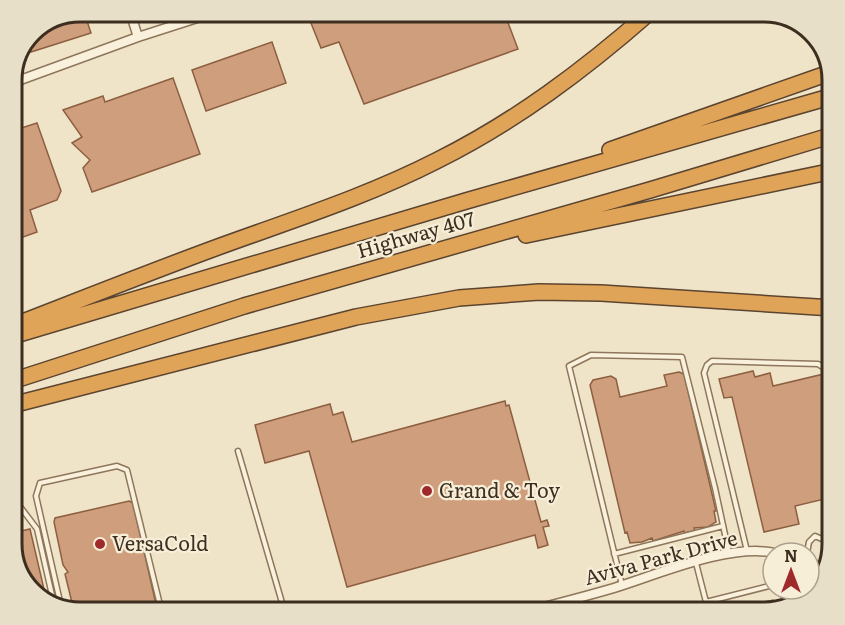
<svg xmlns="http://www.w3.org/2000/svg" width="845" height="625" font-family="Literata,serif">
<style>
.building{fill:#cf9f7d;stroke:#8d5f41;stroke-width:1.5}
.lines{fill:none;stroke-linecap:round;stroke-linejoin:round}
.lane-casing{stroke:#8d765c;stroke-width:7}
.street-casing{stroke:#8d765c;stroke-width:11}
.highway-casing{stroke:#5b4430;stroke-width:18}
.lane{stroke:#faf1dc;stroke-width:4}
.street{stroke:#faf1dc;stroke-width:8}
.highway{stroke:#e0a458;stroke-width:15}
.poi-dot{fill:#9e2a2b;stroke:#f7eed8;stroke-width:2}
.labels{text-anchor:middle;stroke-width:4.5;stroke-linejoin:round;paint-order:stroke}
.street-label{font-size:20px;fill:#3d2e20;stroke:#f7eed8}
.poi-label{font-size:20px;fill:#3d2e20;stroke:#f7eed8;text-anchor:start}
.rim{fill:none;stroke:#3d2e20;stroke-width:3}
</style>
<rect width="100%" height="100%" fill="#f0e4c8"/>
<path class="building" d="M80,12H84L91,33L31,52L29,46L32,42L30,40L35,29Z
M311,12H504L518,49L364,104L339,42L321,48L311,23Z
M272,42L286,83L206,111L192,70Z
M173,78L200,154L92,192L83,168L90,160L72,143L82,137L63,110L103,96L105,102Z
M37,123L61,191L57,200L30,210L37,232L12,241V131Z
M753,371L755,377L770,373L773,386L828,373L833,392V497L795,506L799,524L764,532L732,397L724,398L719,379Z
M679,372L684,374L716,511H714L716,522L708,527L694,528L695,531L684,533V531L653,541L652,538L642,542L630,543L627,532L625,533L590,385L593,380L611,376L616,379L620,397L667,386L664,375Z
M505,401L506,406L509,405L541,522L547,520L549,526L543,527L548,545L538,548L535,535L347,587L309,451L265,463L255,425L330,404L333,415L343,412L352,442Z
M129,501L133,503L158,613H80L74,611L65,574L68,572L63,565L54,522L55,518Z
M30,529L47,602L39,599L12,549V533Z
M773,600L776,607L764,613H717Z"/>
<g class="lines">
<defs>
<path id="lane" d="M238,451L285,613
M12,496L37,529L54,604
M747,551L704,373L707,365L712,361L818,364L832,373L833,375
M807,553L809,542L815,536L833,544
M614,554L723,526
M696,563L706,602L704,613
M622,585L569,366L591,355L682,357L715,488L729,553
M816,588L823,569
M787,589L792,600
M706,602L773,585
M61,606L36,496L40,483L117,466L127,470L162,613"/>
<path id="street" d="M130,12L138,37
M12,83L138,37L216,12
M809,562L825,569
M520,613C552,605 583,597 614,588C659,574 730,543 775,553"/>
<path id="highway" d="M610,150L829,73
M526,235L833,171
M15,325C82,299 150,272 218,247C292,220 368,196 438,160C516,121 584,70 650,12
M12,336L466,201L833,96
M12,381L244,306L650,190L833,135
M12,405L356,317L459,298L539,292L601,293L833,308"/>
</defs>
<use href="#lane" class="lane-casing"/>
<use href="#street" class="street-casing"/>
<use href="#highway" class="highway-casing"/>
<use href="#lane" class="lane"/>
<use href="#street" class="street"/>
<use href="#highway" class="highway"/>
</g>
<g class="poi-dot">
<circle cx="427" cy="491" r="6"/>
<circle cx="100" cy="544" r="6"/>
</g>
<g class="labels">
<g class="street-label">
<text transform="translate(416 235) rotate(-16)" y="7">Highway 407</text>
<text transform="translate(661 558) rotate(-15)" y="7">Aviva Park Drive</text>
</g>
<g class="poi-label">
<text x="439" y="498">Grand &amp; Toy</text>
<text x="112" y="551">VersaCold</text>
</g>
</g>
<path d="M0 0H845V625H0ZM80 22H764A58 58 0 0 1 822 80V544A58 58 0 0 1 764 602H80A58 58 0 0 1 22 544V80A58 58 0 0 1 80 22Z" fill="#e8dfc9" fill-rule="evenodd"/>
<path class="rim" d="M80 22H764A58 58 0 0 1 822 80V544A58 58 0 0 1 764 602H80A58 58 0 0 1 22 544V80A58 58 0 0 1 80 22Z"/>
<g transform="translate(791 571)"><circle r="28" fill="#f7eed8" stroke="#ada18e" stroke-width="1.5"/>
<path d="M0-4.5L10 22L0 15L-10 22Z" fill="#9e2a2b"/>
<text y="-9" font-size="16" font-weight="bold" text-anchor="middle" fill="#3d2e20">N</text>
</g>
</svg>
